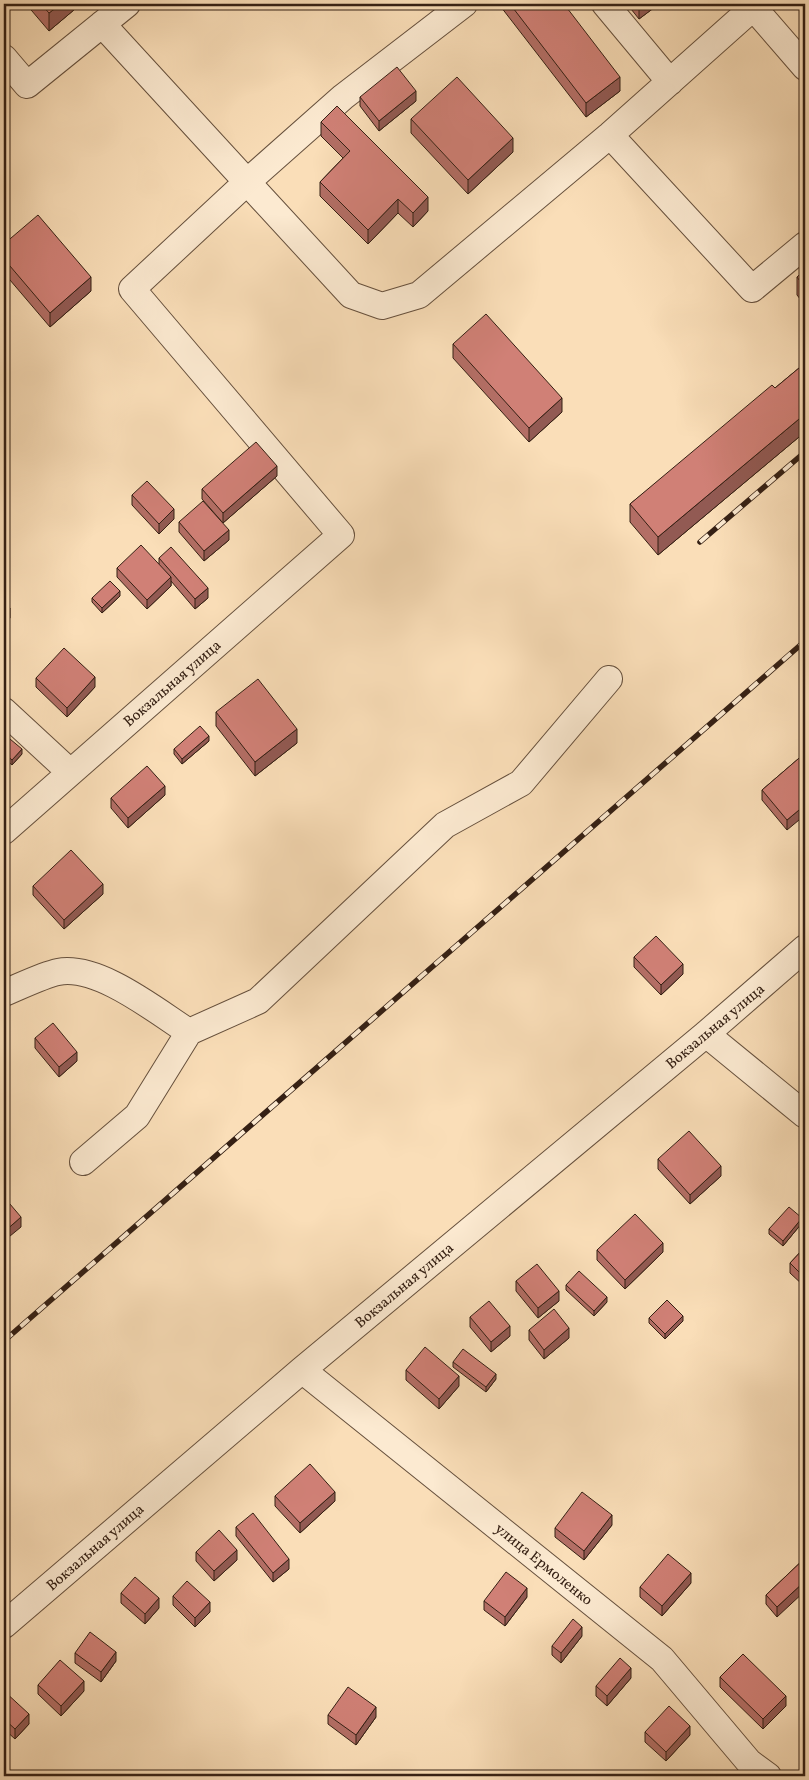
<svg xmlns="http://www.w3.org/2000/svg" width="809" height="1780" font-family="Vollkorn,serif">
<style>
.lines{fill:none;stroke-linecap:round;stroke-linejoin:round}
.minor-casing{stroke:#66503d;stroke-width:28}
.minor{stroke:#fcead1;stroke-width:26}
.rail-casing{stroke:#352014;stroke-width:5.5}
.rail{stroke:#fcead1;stroke-width:4;stroke-dasharray:11;stroke-linecap:butt}
.wall{fill:#b36e65;stroke:#352014}
.shaded-wall{fill:#925a53;stroke:#352014}
.building{fill:#d08076;stroke:#352014}
.labels{text-anchor:middle;stroke-width:5;stroke-linejoin:round;paint-order:stroke}
.street-label{font-size:15px;fill:#352014;stroke:#fcead1}
</style>
<rect width="100%" height="100%" fill="#fadeb8"/>
<filter id="stains"><feTurbulence type="fractalNoise" baseFrequency=".004" numOctaves="4"/><feColorMatrix values="0 0 0 0 .2 0 0 0 0 .09 0 0 0 0 .02 0 0 0 .5 -.17"/></filter>
<radialGradient id="worn" r=".72"><stop offset=".6" stop-color="#630" stop-opacity="0"/><stop offset="1" stop-color="#630" stop-opacity=".3"/></radialGradient>
<g class="lines">
<defs>
<path id="minor" d="M605,4L670,82
M753,7L805,67
M102,24L247,182L343,97L464,4
M4,58L27,85L127,4
M610,135L752,289L805,245
M4,711L70,772
M4,831L341,535L132,289L247,182L351,295L382,306L419,295L610,135L757,4
M4,993C19,987 43,975 58,972C98,964 156,1011 189,1032
M706,1034L805,1115
M83,1162L137,1116L189,1032L258,1001L445,825L521,783L609,679
M302,1370L662,1659L749,1762L768,1776
M4,1625L302,1370L706,1034L805,948"/>
</defs>
<use href="#minor" class="minor-casing"/>
<use href="#minor" class="minor"/>
<defs>
<path id="rail" d="M700,542L805,452
M4,1341L805,641"/>
</defs>
<use href="#rail" class="rail-casing"/>
<use href="#rail" class="rail"/>
</g>
<path class="wall" d="M26,4H81L49,31Z
M501,4H564L620,91L586,117L501,7Z
M627,4H659L639,19Z
M360,97L416,101L379,131L360,106Z
M411,119L513,152L468,194L411,133Z
M321,122L428,211L413,227L398,213L368,244L320,196V182L343,158L321,136Z
M4,244L91,291L50,327L4,273Z
M805,270V305L797,295V277Z
M453,344L562,412L529,442L453,358Z
M805,363V432L658,555L630,522V504L775,388Z
M277,476L223,523L202,499V489Z
M132,495L174,519L159,534L132,505Z
M179,522L229,540L204,561L179,532Z
M159,558L208,598L195,609L171,581V586L147,609L117,577V568L159,564Z
M120,596L102,613L92,602V598Z
M36,678L95,687L67,717L36,687Z
M216,712L297,743L255,776L216,726Z
M4,734L22,754L12,765L4,758Z
M209,741L182,764L174,754V749Z
M805,753L787,830L762,800V790Z
M165,795L128,828L111,808V798Z
M33,886L103,894L64,929L33,895Z
M634,957L683,974L661,995L634,967Z
M35,1038L77,1061L59,1077L35,1048Z
M658,1159L721,1176L690,1204L658,1169Z
M802,1223L783,1246L769,1234V1229Z
M805,1247L804,1286L790,1273V1263Z
M597,1250L663,1252L625,1289L597,1260Z
M516,1281L559,1301L538,1318L516,1291Z
M566,1285L607,1302L594,1316L566,1290Z
M470,1317L510,1336L491,1352L470,1327Z
M649,1318L683,1321L665,1339L649,1323Z
M529,1330L569,1338L544,1359L529,1340Z
M453,1362L496,1379L486,1392L453,1367Z
M406,1370L459,1386L439,1409L406,1380Z
M275,1496L335,1501L300,1533L275,1506Z
M612,1525L584,1560L555,1537V1528Z
M236,1527L289,1569L273,1582L236,1536Z
M196,1552L237,1560L214,1581L196,1561Z
M805,1558L777,1617L766,1604V1595Z
M691,1583L662,1616L640,1597V1587Z
M121,1593L159,1608L145,1624L121,1603Z
M173,1596L210,1612L195,1627L173,1605Z
M527,1597L505,1626L484,1610V1601Z
M582,1636L561,1663L552,1655V1646Z
M75,1653L116,1661L101,1682L75,1663Z
M720,1677L786,1706L763,1729L720,1687Z
M631,1678L607,1706L596,1696V1686Z
M38,1685L84,1691L61,1716L38,1694Z
M4,1691L29,1724L15,1739L4,1729Z
M328,1715L376,1717L356,1745L328,1724Z
M645,1732L690,1735L666,1761L645,1742Z
M805,1761V1776H804L802,1775V1765Z"/>
<path class="shaded-wall" d="M61,4H81L49,31V13Z
M640,4H659L639,19V5Z
M620,77V91L586,117V103Z
M416,91V101L379,131V121Z
M513,138V152L468,194V180Z
M428,197V211L413,227V213Z
M398,199V213L368,244V230Z
M91,277V291L50,327V313Z
M562,398V412L529,442V428Z
M805,414V432L658,555V537Z
M277,466V476L223,523V513Z
M174,509V519L159,534V524Z
M229,530V540L204,561V551Z
M171,577V586L147,609V600Z
M208,588V598L195,609V599Z
M120,591V596L102,613V608Z
M10,608V618L4,625V615Z
M95,677V687L67,717V708Z
M297,729V743L255,776V762Z
M209,736V741L182,764V759Z
M22,749V754L12,765V760Z
M165,786V795L128,828V818Z
M805,805V815L787,830V820Z
M103,884V894L64,929V920Z
M683,964V974L661,995V985Z
M77,1052V1061L59,1077V1067Z
M721,1166V1176L690,1204V1195Z
M21,1217V1227L4,1241V1232Z
M802,1218V1223L783,1246V1241Z
M663,1243V1252L625,1289V1280Z
M559,1291V1301L538,1318V1308Z
M607,1297V1302L594,1316V1311Z
M683,1316V1321L665,1339V1334Z
M510,1326V1336L491,1352V1342Z
M569,1328V1338L544,1359V1350Z
M496,1374V1379L486,1392V1387Z
M459,1376V1386L439,1409V1399Z
M335,1492V1501L300,1533V1523Z
M612,1515V1525L584,1560V1551Z
M237,1550V1560L214,1581V1571Z
M289,1559V1569L273,1582V1573Z
M691,1573V1583L662,1616V1606Z
M805,1581V1591L777,1617V1607Z
M527,1588V1597L505,1626V1617Z
M159,1598V1608L145,1624V1614Z
M210,1602V1612L195,1627V1618Z
M582,1627V1636L561,1663V1653Z
M116,1652V1661L101,1682V1672Z
M631,1668V1678L607,1706V1696Z
M84,1681V1691L61,1716V1706Z
M786,1696V1706L763,1729V1719Z
M376,1707V1717L356,1745V1735Z
M29,1714V1724L15,1739V1729Z
M690,1726V1735L666,1761V1752Z"/>
<path class="building" d="M41,4H61L49,13Z
M510,4H564L620,77L586,103Z
M397,67L416,91L379,121L360,97Z
M457,77L513,138L468,180L411,119Z
M337,106L428,197L413,213L398,199L368,230L320,182L350,151L321,122Z
M38,215L91,277L50,313L4,259V244Z
M805,270V288L797,277Z
M486,314L562,398L529,428L453,344Z
M805,363V414L658,537L630,504L772,385L775,388Z
M256,442L277,466L223,513L202,489Z
M147,481L174,509L159,524L132,495Z
M203,501L229,530L204,551L179,522Z
M141,545L171,577L147,600L117,568Z
M171,547L208,588L195,599L159,558Z
M110,581L120,591L102,608L92,598Z
M4,603L10,608L4,615Z
M64,648L95,677L67,708L36,678Z
M258,679L297,729L255,762L216,712Z
M200,726L209,736L182,759L174,749Z
M4,734L22,749L12,760L4,753Z
M805,753V805L787,820L762,790Z
M147,766L165,786L128,818L111,798Z
M71,850L103,884L64,920L33,886Z
M656,936L683,964L661,985L634,957Z
M53,1023L77,1052L59,1067L35,1038Z
M689,1131L721,1166L690,1195L658,1159Z
M4,1197L21,1217L4,1232Z
M789,1207L802,1218L783,1241L769,1229Z
M635,1214L663,1243L625,1280L597,1250Z
M805,1247V1276L804,1277L790,1263Z
M537,1264L559,1291L538,1308L516,1281Z
M579,1271L607,1297L594,1311L566,1285Z
M667,1300L683,1316L665,1334L649,1318Z
M489,1301L510,1326L491,1342L470,1317Z
M554,1309L569,1328L544,1350L529,1330Z
M425,1347L459,1376L439,1399L406,1370Z
M463,1349L496,1374L486,1387L453,1362Z
M310,1464L335,1492L300,1523L275,1496Z
M582,1492L612,1515L584,1551L555,1528Z
M253,1513L289,1559L273,1573L236,1527Z
M219,1530L237,1550L214,1571L196,1552Z
M668,1554L691,1573L662,1606L640,1587Z
M805,1558V1581L777,1607L766,1595Z
M506,1572L527,1588L505,1617L484,1601Z
M135,1577L159,1598L145,1614L121,1593Z
M187,1581L210,1602L195,1618L173,1596Z
M573,1619L582,1627L561,1653L552,1646Z
M90,1632L116,1652L101,1672L75,1653Z
M743,1654L786,1696L763,1719L720,1677Z
M620,1658L631,1668L607,1696L596,1686Z
M60,1660L84,1681L61,1706L38,1685Z
M348,1687L376,1707L356,1735L328,1715Z
M4,1691L29,1714L15,1729L4,1719Z
M669,1706L690,1726L666,1752L645,1732Z
M805,1761V1768L802,1765Z"/>
<g class="labels">
<g class="street-label">
<text transform="translate(172 683) rotate(-41)" y="5">Вокзальная улица</text>
<text transform="translate(715 1026) rotate(-40)" y="5">Вокзальная улица</text>
<text transform="translate(404 1285) rotate(-40)" y="5">Вокзальная улица</text>
<text transform="translate(95 1547) rotate(-41)" y="5">Вокзальная улица</text>
<text transform="translate(544 1564) rotate(39)" y="5">улица Ермоленко</text>
</g>
</g>
<rect width="809" height="1780" fill="none" stroke="#fadeb8" stroke-width="20"/>
<rect x="5" y="5" width="799" height="1770" fill="none" stroke="#352014" stroke-width="2.5"/>
<rect x="10" y="10" width="789" height="1760" fill="none" stroke="#352014"/>
<rect width="100%" height="100%" filter="url(#stains)"/>
<rect width="100%" height="100%" fill="url(#worn)"/>
</svg>
